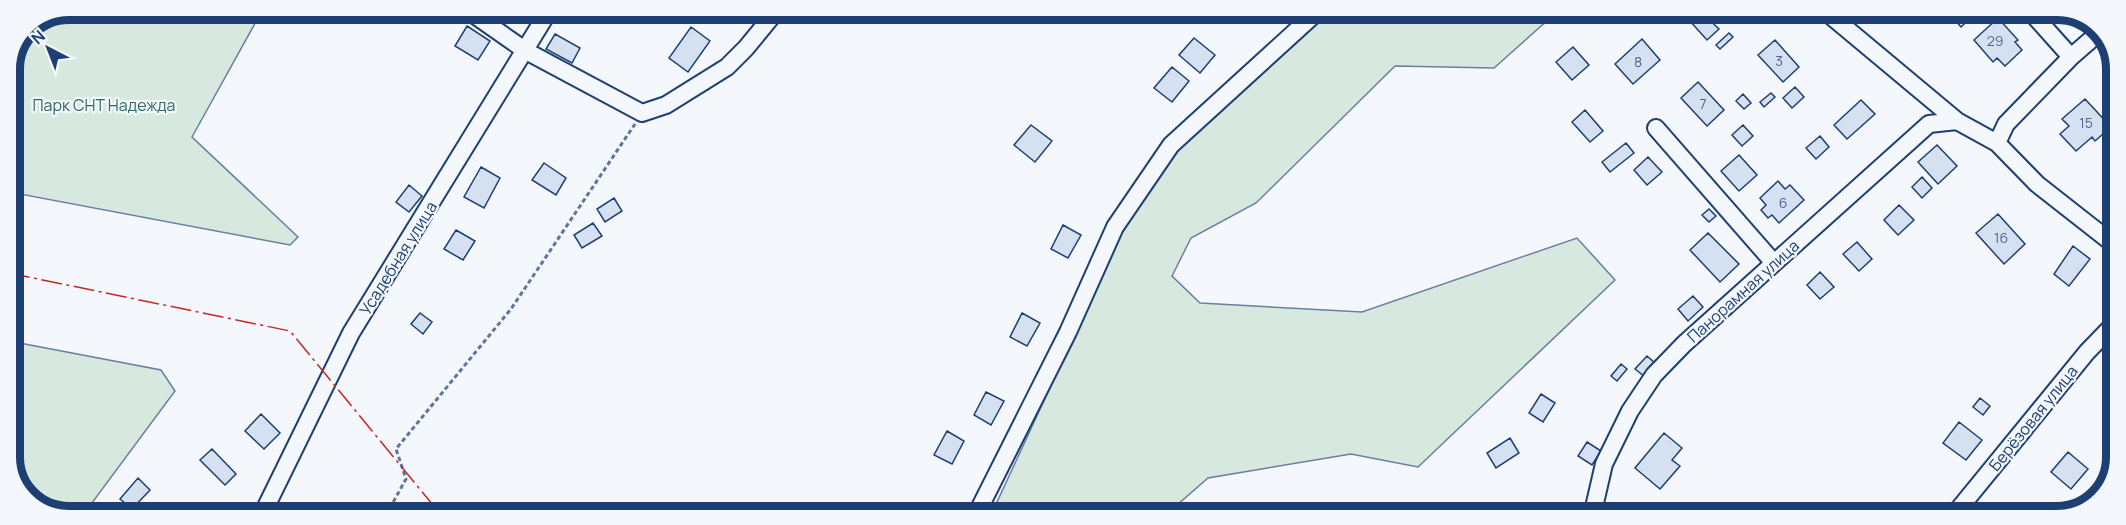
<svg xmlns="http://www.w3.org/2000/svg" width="2126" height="525" font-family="Manrope,sans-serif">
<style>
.green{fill:#d7e8df;stroke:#687fa3;stroke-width:1.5}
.building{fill:#d5e0f0;stroke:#1d3f73;stroke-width:1.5}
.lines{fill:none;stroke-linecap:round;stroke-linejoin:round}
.minor-casing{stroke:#1d3f73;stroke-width:20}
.path{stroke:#5e769c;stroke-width:3;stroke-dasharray:4.5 3;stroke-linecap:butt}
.minor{stroke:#f4f7fb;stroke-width:16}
.power{stroke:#c62828;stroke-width:1.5;stroke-dasharray:21 4.5 3 4.5;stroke-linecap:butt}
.labels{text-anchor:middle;stroke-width:4.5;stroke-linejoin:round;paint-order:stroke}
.number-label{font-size:14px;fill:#4b6792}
.park-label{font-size:16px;fill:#2c6c60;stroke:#f4f7fb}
.street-label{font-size:16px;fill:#1d3f73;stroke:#f4f7fb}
.rim{fill:none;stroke:#1d3f73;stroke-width:8}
</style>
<rect width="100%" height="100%" fill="#f4f7fb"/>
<path class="green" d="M68,9H263L192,137L298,237L290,245L9,192V68L27,26Z
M1331,10H1559L1494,68L1395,66L1256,203L1191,238L1172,276L1200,303L1362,312L1577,238L1615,280L1418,467L1351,454L1208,478L1169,512L1172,515H991L1123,230L1177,152Z
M9,341L161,370L175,391L83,515H56L24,496L9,464Z"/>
<path class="building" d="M1699,10L1719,29L1707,40L1689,20Z
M1959,10H1973L1976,13L1961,27L1952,17Z
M1998,18L2018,40L2015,42L2022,50L2005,66L1997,58L1993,62L1974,40Z
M467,26L490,41L478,60L455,46Z
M691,27L710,41L688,72L669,58Z
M1729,33L1733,37L1720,49L1716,45Z
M555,34L580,48L572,63L546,49Z
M1194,38L1215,55L1200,73L1179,55Z
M1642,39L1660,60L1633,84L1615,64Z
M1775,40L1799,67L1783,82L1758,55Z
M1573,47L1589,65L1572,80L1556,62Z
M1172,67L1189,81L1172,102L1154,88Z
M1698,82L1724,110L1707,126L1681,98Z
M1795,87L1804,97L1792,108L1783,98Z
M1771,93L1775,97L1764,107L1760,102Z
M1743,94L1751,103L1744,109L1736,101Z
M2085,99L2111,127L2095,141L2092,137L2076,151L2060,134L2069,126L2062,119Z
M1861,100L1875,114L1847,139L1834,125Z
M1585,110L1603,131L1590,142L1572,122Z
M1031,125L1052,141L1035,162L1014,145Z
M1743,125L1753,136L1742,146L1732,135Z
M1820,136L1829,147L1816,159L1806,148Z
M1626,143L1634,153L1610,172L1602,162Z
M1937,145L1957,166L1938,184L1918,162Z
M1739,155L1757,175L1739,191L1721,171Z
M1648,157L1662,172L1647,185L1634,170Z
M2116,157V175L2115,177L2106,166Z
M544,163L566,178L556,195L532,180Z
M481,167L500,178L484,208L464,197Z
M1922,177L1932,188L1922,198L1912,187Z
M1778,181L1785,189L1790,185L1804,200L1779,223L1772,215L1768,218L1761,210L1766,205L1760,198Z
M409,185L422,196L409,212L396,202Z
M614,198L622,211L605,222L597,209Z
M1899,205L1914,220L1898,235L1884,220Z
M1709,209L1716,216L1709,222L1702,215Z
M1998,214L2025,244L2004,264L1976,233Z
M593,223L602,236L582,248L574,235Z
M1063,225L1081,235L1068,258L1051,249Z
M456,230L475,241L463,260L444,249Z
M1708,233L1739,264L1720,282L1690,250Z
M1857,242L1872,259L1859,271L1843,254Z
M2073,246L2090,259L2069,286L2054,274Z
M1820,272L1834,287L1820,299L1807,285Z
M1693,296L1703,307L1688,321L1678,309Z
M420,313L432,322L423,334L411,324Z
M1022,313L1040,323L1027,346L1010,337Z
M1647,356L1656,364L1644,376L1635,369Z
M1621,364L1627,369L1617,381L1611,376Z
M986,392L1004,401L991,425L974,415Z
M1541,394L1555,403L1543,422L1529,413Z
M1980,398L1990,406L1983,415L1973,407Z
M261,414L280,433L264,449L245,431Z
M1959,422L1982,440L1966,460L1943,443Z
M947,431L964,441L952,464L934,455Z
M1664,433L1682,448L1672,460L1680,466L1660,489L1635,468Z
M1510,438L1519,453L1496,468L1487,453Z
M1587,442L1601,451L1592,465L1578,456Z
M212,449L236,474L225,485L200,460Z
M2068,452L2088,469L2071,489L2051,472Z
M138,478L150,490L132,509L120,499Z"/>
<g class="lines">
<defs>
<path id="minor" d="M466,9L526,51L642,113L666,105L727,67L746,48L778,9
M1824,10L1957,121L1997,143L2037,184L2116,246
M2029,10L2071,57
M1656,128L1774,263
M1997,143L2006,124L2071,57L2102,30
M262,515L351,333L550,9
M976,515L1068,332L1115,227L1171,145L1319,10
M1592,516L1604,464L1630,411L1654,375L1684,344L1929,124L1957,121
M1953,516L2087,352L2116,322"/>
</defs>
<use href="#minor" class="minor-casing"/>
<path class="path" d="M386,515L406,479L396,449L511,309L635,124"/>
<use href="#minor" class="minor"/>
<path class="power" d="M9,273L290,331L441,515"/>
</g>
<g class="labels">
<g class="number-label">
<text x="1995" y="46">29</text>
<text x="1779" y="66">3</text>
<text x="1638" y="67">8</text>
<text x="1703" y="109">7</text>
<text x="2086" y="128">15</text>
<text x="1783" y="208">6</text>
<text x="2001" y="243">16</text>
</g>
<g class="park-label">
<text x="104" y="111">Парк СНТ Надежда</text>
</g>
<g class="street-label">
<text transform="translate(398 258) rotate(-58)" y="6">Усадебная улица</text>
<text transform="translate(1743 291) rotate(-42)" y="6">Панорамная улица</text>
<text transform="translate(2033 418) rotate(-51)" y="6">Берёзовая улица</text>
</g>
</g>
<path d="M0 0H2126V525H0ZM69 20H2057A49 49 0 0 1 2106 69V457A49 49 0 0 1 2057 506H69A49 49 0 0 1 20 457V69A49 49 0 0 1 69 20Z" fill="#f4f7fb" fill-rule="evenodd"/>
<path class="rim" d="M69 20H2057A49 49 0 0 1 2106 69V457A49 49 0 0 1 2057 506H69A49 49 0 0 1 20 457V69A49 49 0 0 1 69 20Z"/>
<g transform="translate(48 48) rotate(318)" stroke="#f4f7fb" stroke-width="4.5" paint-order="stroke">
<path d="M0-4.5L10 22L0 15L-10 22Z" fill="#1d3f73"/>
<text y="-9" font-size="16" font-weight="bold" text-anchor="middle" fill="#1d3f73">N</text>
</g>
</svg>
